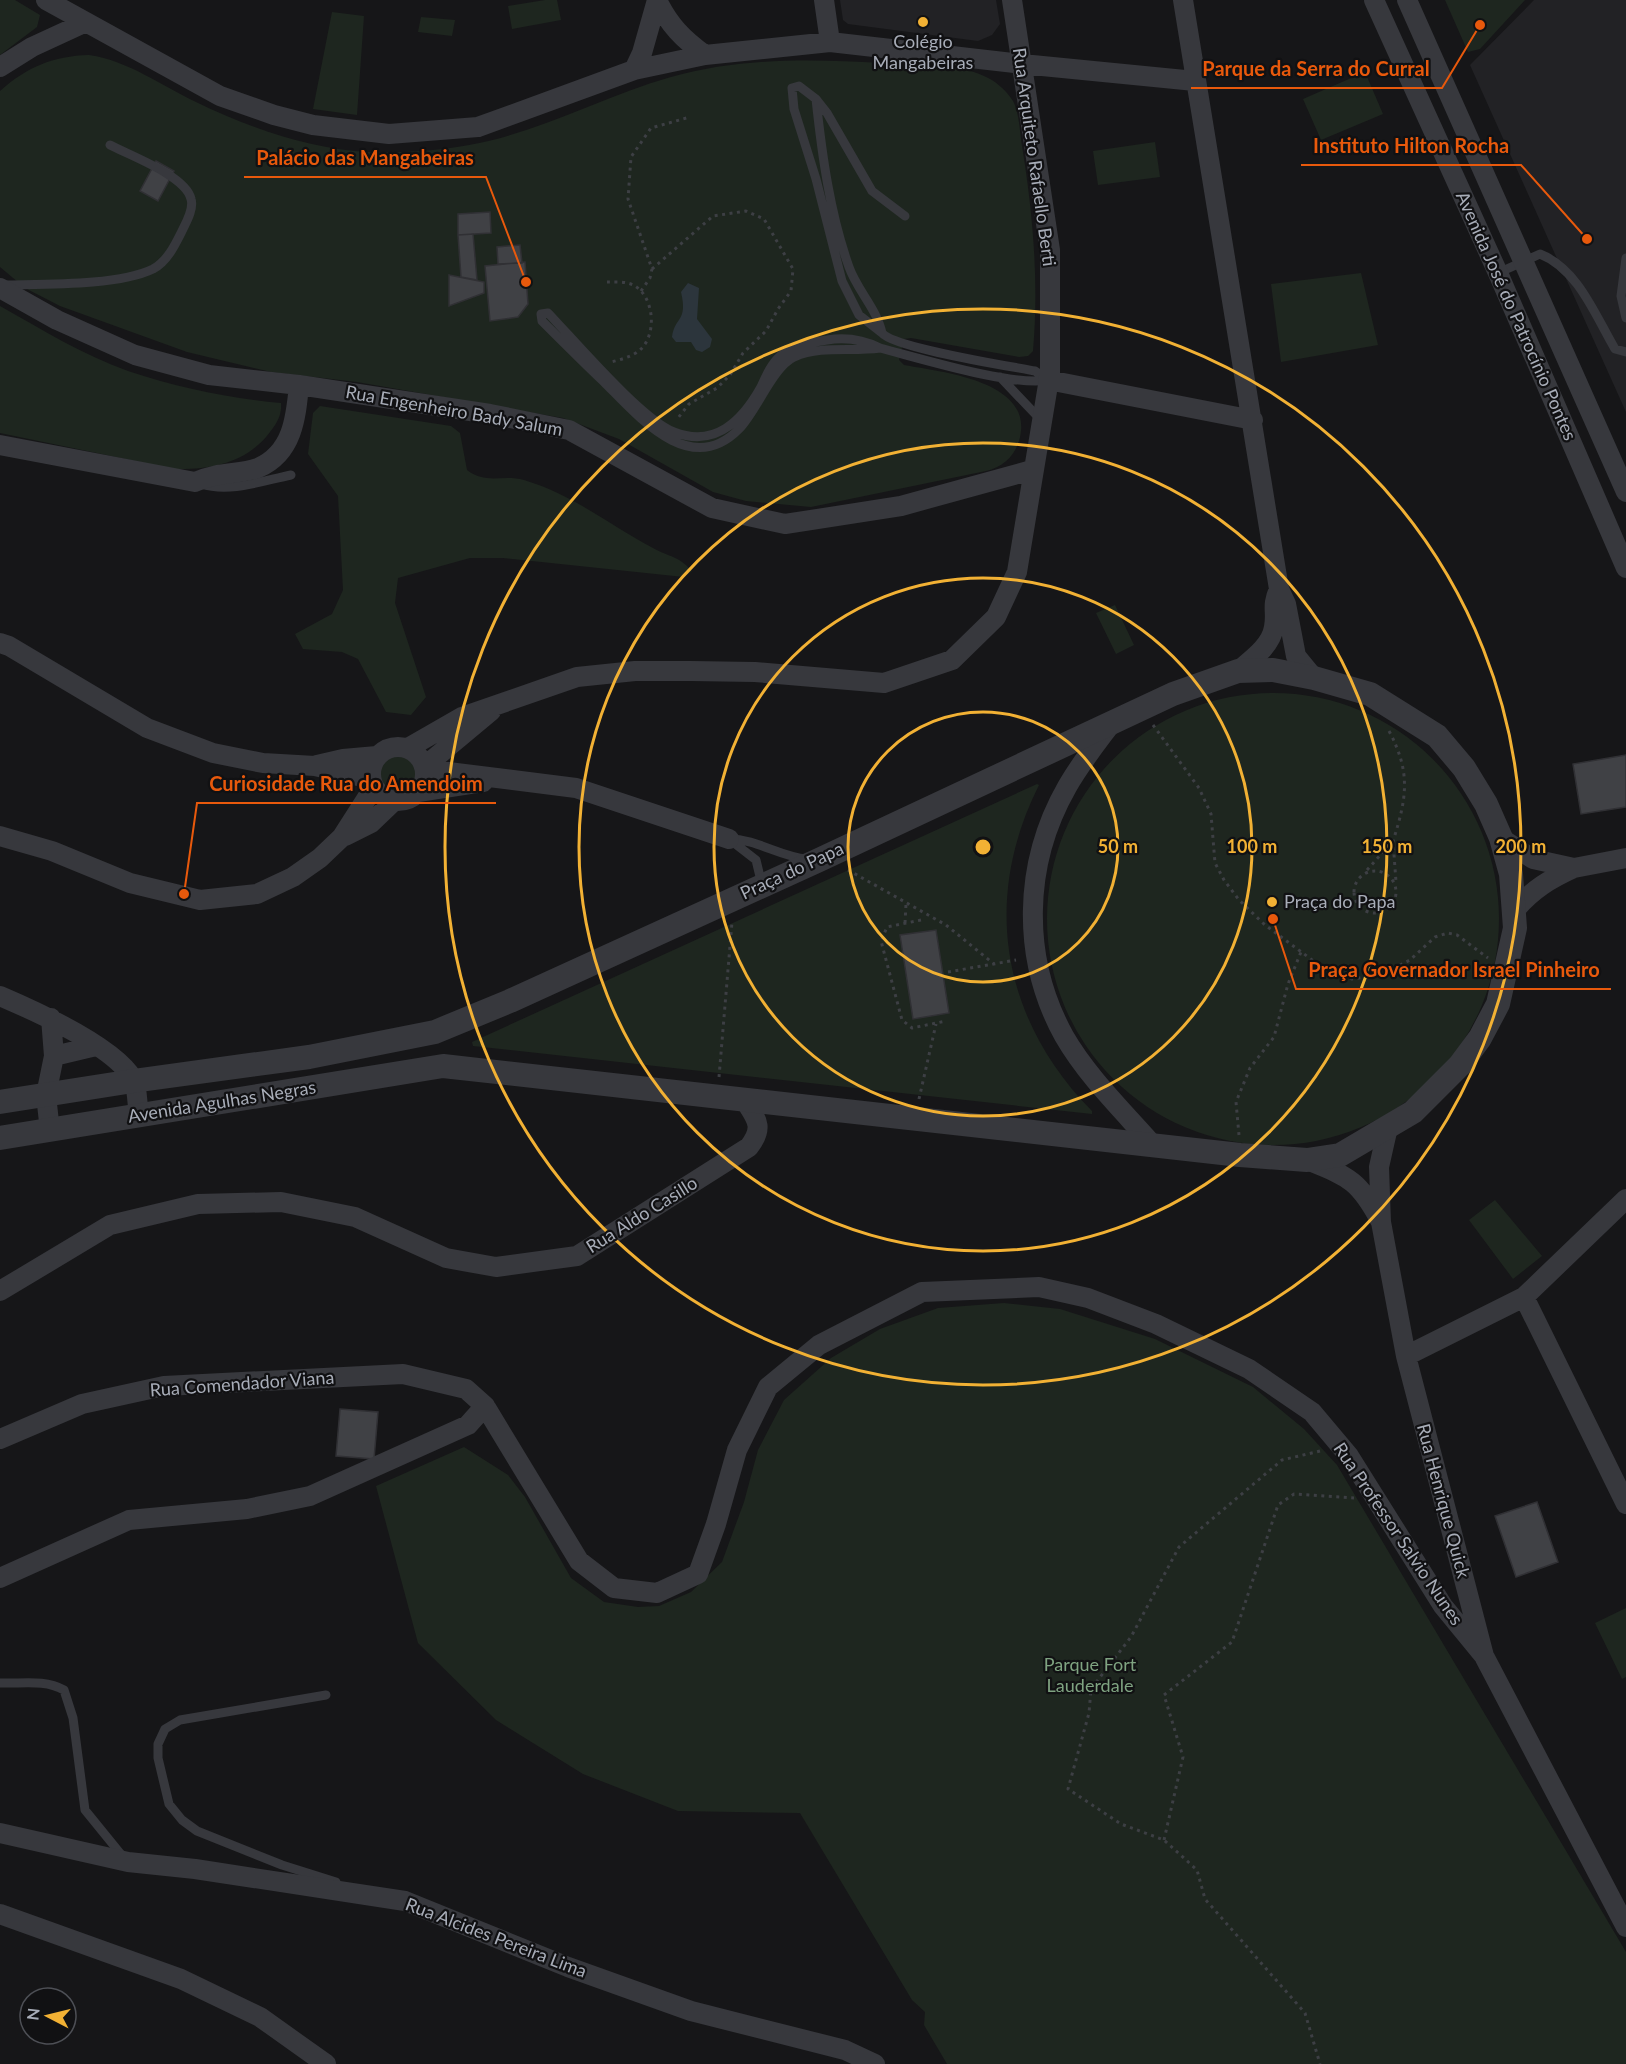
<svg xmlns="http://www.w3.org/2000/svg" width="1626" height="2064" font-family="Lato,sans-serif">
<style>
.built{fill:#222225}
.green{fill:#1e261f}
.water{fill:#2c353c}
.building{fill:#404145;stroke:#303034;stroke-width:1.5}
.lines{fill:none;stroke-linecap:round;stroke-linejoin:round}
.path{stroke:#3d3f44;stroke-width:3;stroke-dasharray:3 4.5;stroke-linecap:butt}
.service{stroke:#37383d;stroke-width:9}
.minor{stroke:#37383d;stroke-width:20}
.tertiary{stroke:#37383d;stroke-width:24}
.ring{fill:none;stroke:#f2b134;stroke-width:3}
.poi-dot{fill:#f2b134;stroke:#111113;stroke-width:2}
.labels{text-anchor:middle;stroke-width:4.5;stroke-linejoin:round;paint-order:stroke}
.poi-label{font-size:18px;fill:#a8adb8;stroke:#111113}
.street-label{font-size:18px;fill:#a8adb8;stroke:#111113}
.park-label{font-size:18px;fill:#7fa381;stroke:#111113}
.centre{fill:#f2b134;stroke:#111113;stroke-width:3}
.ring-label{font-size:18px;text-anchor:middle;font-weight:bold;fill:#f2b134;stroke:#111113;stroke-width:4.5;stroke-linejoin:round;paint-order:stroke}
.leader{fill:none;stroke:#e8590c;stroke-width:2}
.callout-dot{fill:#e8590c;stroke:#111113;stroke-width:2}
.callout-label{font-size:20px;text-anchor:middle;font-weight:bold;fill:#e8590c;stroke:#111113;stroke-width:4.5;stroke-linejoin:round;paint-order:stroke}
</style>
<rect width="100%" height="100%" fill="#161618"/>
<path class="built" d="M840,0H996L1000,24L992,35L978,41L848,24L843,20Z
M1534,0H1626V412L1470,65Z"/>
<path class="green" d="M0,0H15L40,15L37,27L0,55Z
M545,0H557L561,20L512,29L508,6Z
M1445,0H1525L1480,49L1468,52Z
M332,12L364,16L357,115L313,109Z
M421,17L455,20L452,36L418,32Z
M89,55C129,61 160,85 196,102C250,128 309,149 369,152C402,153 437,151 469,145C539,133 603,96 671,77C764,51 860,62 955,68C978,71 1000,80 1013,101C1019,112 1020,132 1022,146C1033,213 1039,283 1033,351L1028,356L1019,357L911,338L904,339L899,360L904,365C942,372 1037,381 1019,441C1014,457 1002,467 986,471L811,507L746,501L713,492L619,439L563,418L357,382L271,372L187,352L60,306L25,288L0,267V91C27,67 53,56 89,55Z
M1365,72L1383,114L1321,140L1303,99Z
M1155,142L1160,177L1098,185L1093,151Z
M1361,273L1378,345L1281,362L1271,284Z
M0,306C41,329 83,355 128,371C178,388 229,398 281,403C282,415 277,423 270,432C247,463 211,470 174,469L0,433Z
M320,406L451,426L460,433L467,470C486,485 503,474 524,480C574,495 609,525 653,548C671,558 677,555 692,571L684,577L503,558H470L398,578L395,603L426,697L411,715L386,712L358,659L342,652L303,649L295,634L332,614L343,590L338,496L308,454L313,413Z
M1115,605L1134,645L1116,654L1096,613Z
M1047 919a226 226 0 1 1 452 0a226 226 0 1 1-452 0Z
M378 774a20 20 0 1 1 40 0a20 20 0 1 1-40 0Z
M1037,784L1039,785C981,900 1002,1020 1092,1111V1114L473,1046L472,1042Z
M1495,1200L1542,1256L1513,1279L1469,1220Z
M1004,1303L1060,1309L1155,1339L1253,1387L1304,1429L1337,1465L1626,1952V2064H947L924,2025L925,2012L912,2000L800,1813L678,1811L583,1774L496,1720L418,1643L376,1486L464,1447L508,1475L525,1497L571,1578L604,1602L638,1607L659,1606L691,1592L722,1562L744,1502L758,1450L784,1400L831,1358L880,1329L938,1308Z
M1626,1608V1677L1622,1679L1595,1623Z"/>
<path class="water" d="M688,283L699,288L697,319L712,339L710,347L702,352L696,350L691,342H676L672,337C675,316 688,322 681,292Z"/>
<path class="building" d="M156,161L174,171L158,201L140,191Z
M490,212L491,233L458,235V214Z
M473,234L477,280L461,277L458,235Z
M520,245L522,263L498,264L497,247Z
M525,262L528,304L518,317L490,321L485,266Z
M449,275L484,282V293L449,306Z
M1626,755V807L1581,814L1573,764Z
M936,930L949,1013L913,1019L900,935Z
M340,1409L378,1412L374,1459L336,1456Z
M1537,1502L1558,1562L1516,1577L1495,1516Z"/>
<g class="lines">
<path class="path" d="M652,269L713,216L746,211L764,219L793,269L791,291L778,309L766,331L743,353L730,375L717,388L689,404L678,418
M607,282C616,282 627,281 635,286C654,298 657,333 641,349C634,356 620,360 611,362
M641,291L650,278L652,269L628,199L631,157L651,128L690,117
M1153,725L1199,788L1211,814L1215,863L1224,880L1239,900L1265,925L1327,971L1352,979L1381,975L1410,960L1435,937L1448,933L1457,935L1488,958
M1389,731C1411,772 1407,798 1393,841
M848,870L946,925L994,964
M1367,870L1393,841L1396,882
M1354 892a21 21 0 1 1 42 0a21 21 0 1 1-42 0Z
M921,920L887,927L881,941L902,1020L912,1028L946,1021
M905,923L906,904
M948,972L1016,960
M719,1077L732,922
M919,1099L936,1024
M1239,1135L1236,1102L1250,1068L1274,1037L1288,984L1301,952
M1320,1451L1282,1460L1179,1547L1131,1637L1091,1689L1089,1713L1068,1789L1121,1824L1164,1840L1197,1870L1205,1899L1305,2013L1320,2064
M1164,1840L1183,1757L1164,1695L1232,1642L1278,1505L1294,1494L1354,1498"/>
<path class="service" d="M799,86L816,99C822,155 830,214 849,267C857,290 877,309 882,333L859,315L842,281L816,179L794,109L792,88Z
M816,99L827,113L872,191L905,216
M1626,258L1621,296L1626,318
M1498,273L1540,254C1578,269 1595,315 1615,349L1626,352
M4,285C44,284 118,286 153,269C168,261 176,243 183,229C187,221 194,208 191,199C186,176 131,156 110,145
M882,333C894,348 1009,366 1035,371L1048,380
M880,348C851,352 822,345 794,357C772,368 758,409 739,429C690,479 638,416 604,382C583,362 563,342 542,321L541,314L548,313C575,341 642,420 674,432C715,448 742,421 761,387C766,376 771,364 780,356C793,346 812,342 827,340C845,337 864,340 880,348C919,358 1013,387 1048,380
M1000,377L1041,420
M201,484C230,493 262,481 291,475
M762,885L756,860L729,839C757,839 780,857 807,859
M0,1683C22,1684 44,1679 64,1690L73,1718L85,1810L124,1858
M326,1695L180,1720L165,1729L158,1744V1758L169,1804L182,1820L197,1831L282,1865L336,1882"/>
<path class="minor" d="M46,0L220,96L274,115L313,125L389,134L478,127L634,70L705,55L830,42L1022,64L1195,81
M657,0C669,25 683,39 705,55
M824,0L830,42
M1183,0L1279,589
M1374,0L1498,273L1626,568
M1407,0L1626,492
M0,67L32,47L84,23
M634,70L642,53L657,0
M0,288L57,320L135,355L209,375L299,385L490,414L569,430L712,508L785,524L901,506L1032,470
M1048,380L1253,420
M0,445L195,482C219,471 239,475 258,468C293,453 296,417 299,385
M0,643L9,646L147,728L213,753L263,763L315,766L371,779
M1238,671C1252,659 1271,646 1274,627C1277,611 1271,607 1279,589L1286,604L1296,656L1314,678
M1111,724C1096,744 1080,764 1067,787C1023,864 1021,958 1064,1036C1087,1076 1123,1111 1153,1145
M371 774a27 27 0 1 1 54 0a27 27 0 1 1-54 0Z
M408,748L462,717L577,677L635,671H691L755,672L884,683L952,660L996,617L1017,572L1050,373V250L1012,0
M317,765L343,759L377,756
M424,767L491,711
M425,769L576,788L729,839
M418,792L483,782
M0,836L52,851L130,883L200,900L257,894L293,877L320,858L342,837L374,787
M345,836L371,823L394,801
M1501,838L1533,859L1574,868C1550,879 1533,889 1515,910
M1574,868L1626,858
M0,996C35,1011 114,1046 133,1079C138,1089 137,1105 139,1116
M54,1056L96,1046
M50,1131L46,1095L54,1056L51,1018
M1307,1160C1349,1177 1359,1180 1381,1222L1379,1167L1388,1127
M1381,1222L1406,1356L1484,1656L1626,1927
M0,1291L110,1225L198,1204L281,1202L355,1217L446,1258L496,1267L577,1256L749,1147C765,1126 756,1119 744,1099
M1524,1297L1626,1504
M1406,1356L1524,1297L1626,1199
M0,1439L82,1404L164,1386L403,1374L466,1389L485,1406L579,1561L614,1588L657,1593L698,1574L716,1524L737,1450L768,1387L819,1345L922,1292L1039,1287L1088,1298L1156,1324L1249,1369L1312,1412L1349,1456L1443,1606L1484,1656
M0,1578L129,1520L247,1509L310,1496L468,1425L485,1406
M0,1833L128,1862L195,1869L405,1901L568,1967L691,2011L845,2050L875,2064
M0,1914L181,1979L260,2017L326,2064"/>
<path class="tertiary" d="M0,1102L133,1081L309,1057L435,1032L510,1001L819,860L1173,694L1238,671L1273,670L1314,678L1370,694L1437,736L1464,768L1486,804L1501,838L1511,874L1515,928L1498,1004L1480,1038L1460,1065L1413,1112L1340,1155L1307,1160L1240,1155L443,1066L0,1138"/>
</g>
<g class="ring">
<circle cx="983" cy="847" r="135"/>
<circle cx="983" cy="847" r="269"/>
<circle cx="983" cy="847" r="404"/>
<circle cx="983" cy="847" r="538"/>
</g>
<g class="poi-dot">
<circle cx="923" cy="22" r="6"/>
<circle cx="1272" cy="902" r="6"/>
</g>
<g class="labels">
<g class="poi-label">
<text x="923" y="48">Colégio<tspan x="923" dy="21">Mangabeiras</tspan></text>
<text x="1284" y="908" text-anchor="start">Praça do Papa</text>
</g>
<g class="street-label">
<text transform="translate(1034 157) rotate(82)" y="6">Rua Arquiteto Rafaello Berti</text>
<text transform="translate(1516 316) rotate(66)" y="6">Avenida José do Patrocínio Pontes</text>
<text transform="translate(454 411) rotate(10)" y="6">Rua Engenheiro Bady Salum</text>
<text transform="translate(792 871) rotate(-25)" y="6">Praça do Papa</text>
<text transform="translate(222 1102) rotate(-9)" y="6">Avenida Agulhas Negras</text>
<text transform="translate(642 1215) rotate(-32)" y="6">Rua Aldo Casillo</text>
<text transform="translate(242 1384) rotate(-4)" y="6">Rua Comendador Viana</text>
<text transform="translate(1443 1501) rotate(75)" y="6">Rua Henrique Quick</text>
<text transform="translate(1398 1534) rotate(56)" y="6">Rua Professor Salvio Nunes</text>
<text transform="translate(496 1938) rotate(21)" y="6">Rua Alcides Pereira Lima</text>
</g>
<g class="park-label">
<text x="1090" y="1671">Parque Fort<tspan x="1090" dy="21">Lauderdale</tspan></text>
</g>
</g>
<circle cx="983" cy="847" r="9" class="centre"/>
<g class="ring-label">
<text x="1118" y="853">50 m</text>
<text x="1252" y="853">100 m</text>
<text x="1387" y="853">150 m</text>
<text x="1521" y="853">200 m</text>
</g>
<path class="leader" d="M1480 25L1442 88H1191M1587 239L1521 165H1301M526 282L486 177H244M184 894L197 803H496M1273 919L1296 989H1611"/>
<g class="callout-dot">
<circle cx="1480" cy="25" r="6"/>
<circle cx="1587" cy="239" r="6"/>
<circle cx="526" cy="282" r="6"/>
<circle cx="184" cy="894" r="6"/>
<circle cx="1273" cy="919" r="6"/>
</g>
<g class="callout-label">
<text x="1316" y="76">Parque da Serra do Curral</text>
<text x="1411" y="153">Instituto Hilton Rocha</text>
<text x="365" y="165">Palácio das Mangabeiras</text>
<text x="346" y="791">Curiosidade Rua do Amendoim</text>
<text x="1454" y="977">Praça Governador Israel Pinheiro</text>
</g>
<g transform="translate(48 2016) rotate(277)"><circle r="28" fill="#111113" stroke="#4d4f55" stroke-width="1.5"/>
<path d="M0-4.5L10 22L0 15L-10 22Z" fill="#f2b134"/>
<text y="-9" font-size="16" font-weight="bold" text-anchor="middle" fill="#a8adb8">N</text>
</g>
</svg>
